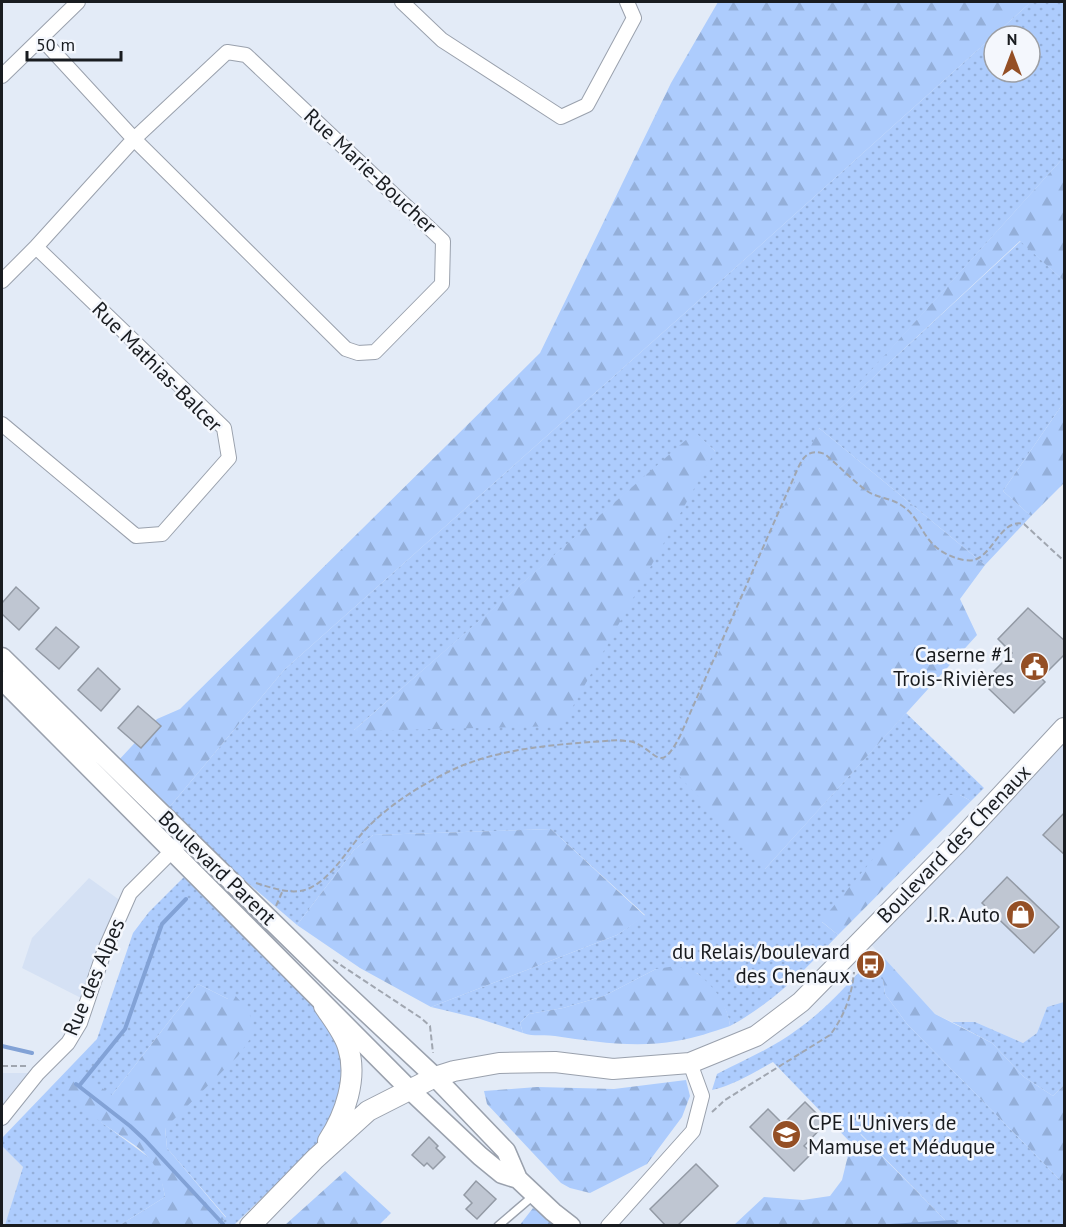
<svg xmlns="http://www.w3.org/2000/svg" width="1066" height="1227" font-family="'PT Sans',sans-serif">
<style>
.built{fill:#d5e1f4}
.grass{fill:url(#grass-dots);fill-rule:evenodd}
.forest{fill:url(#forest-firs)}
.lines{fill:none;stroke-linecap:round;stroke-linejoin:round}
.stream{stroke:#82a2d6;stroke-width:4}
.building{fill:#bfc6d2;stroke:#939aa5;stroke-width:1.5}
.service-casing{stroke:#9aa1ad;stroke-width:10}
.minor-casing{stroke:#9aa1ad;stroke-width:16}
.tertiary-casing{stroke:#9aa1ad;stroke-width:21}
.secondary-casing{stroke:#9aa1ad;stroke-width:22}
.path{stroke:#a0a6b0;stroke-width:2;stroke-dasharray:6 3;stroke-linecap:butt}
.service{stroke:#fff;stroke-width:7}
.minor{stroke:#fff;stroke-width:14}
.tertiary{stroke:#fff;stroke-width:18}
.secondary{stroke:#fff;stroke-width:20}
.labels{text-anchor:middle;stroke-width:5;stroke-linejoin:round;paint-order:stroke}
.street-label{font-size:21px;fill:#191c20;stroke:#f4f7fd}
.poi-label{font-size:21px;fill:#191c20;stroke:#f4f7fd;text-anchor:end}
</style>
<defs>
<pattern id="grass-dots" width="8" height="8" patternUnits="userSpaceOnUse" patternTransform="scale(1.5)"><rect width="8" height="8" fill="#adccfd"/><path d="M2 2h.1M6 6h.1" fill="none" stroke="#94afd9" stroke-width="1.8" stroke-linecap="round"/></pattern>
<pattern id="forest-firs" width="22" height="20" patternUnits="userSpaceOnUse" patternTransform="scale(1.5)"><rect width="22" height="20" fill="#adccfd"/><path d="M5 1l3.5 6h-7zM16 11l3.5 6h-7z" fill="#94afd9"/></pattern>
</defs>
<rect width="100%" height="100%" fill="#e3ebf7"/>
<path class="built" d="M1064,728V1003L1047,1007L1037,1033L1023,1043L975,1022H952L935,1014L865,938Z
M89,878L125,904L83,999L22,968L32,938Z
M2,1073H38L2,1118Z
M2,1146L23,1167L5,1226L2,1225Z"/>
<path class="grass" d="M1031,2H1064V157L826,421L1021,241L1064,281V402L1003,491L1031,516L985,565L819,428L765,869L906,713L984,788L971,801L960,795L822,922L838,935C805,970 773,1003 730,1026C727,1003 713,989 697,973L656,969L604,996L563,1008L529,1014L520,1023L523,1033L477,1018L431,1007L617,935L645,915L551,829L373,835L354,850L297,925L235,872L167,810L284,670L705,295ZM994,36H1030V72H994ZM695,433L715,451L354,731V730Z
M186,875L318,1006L338,1048L342,1069L340,1101L323,1138L234,1225H217L226,1217L167,1148L165,1127L186,1105L228,999L198,984L112,1095L101,1122L151,1159L161,1176L165,1197L120,1225H5L23,1167L2,1146V1138L97,1039L133,933L149,912Z
M878,952L885,959L873,971L883,980L885,994L907,1024L1064,1184V1225H950L861,1134L851,1143L773,1062C753,1073 734,1085 712,1090L717,1074C744,1060 773,1048 798,1029C828,1008 853,978 878,952Z
M1064,1002V1085L1053,1096L1024,1077L992,1043L952,1022H975L1023,1043L1037,1033L1047,1007Z"/>
<path class="forest" d="M718,2H1031L705,295L284,670L167,810L117,762L157,719L180,709L540,353L671,83Z
M1064,157V281L1020,241L819,428L985,565L960,599L977,635L765,869L680,777L676,748L819,428Z
M1064,402V483L1031,516L1003,491Z
M695,432L715,451L562,726L353,731Z
M939,795H960L971,801L838,935L821,921L915,809Z
M551,829L645,916L617,935L431,1007L360,968L297,925L354,850L373,835Z
M885,959L935,1014L992,1043L1024,1077L1053,1096L1064,1085V1184L907,1024L885,994L883,980L872,971Z
M676,966C683,969 693,970 698,974C715,987 728,1006 730,1026C712,1032 695,1038 676,1041C637,1048 594,1042 555,1036C544,1034 534,1037 523,1033L520,1023L529,1014L563,1008L604,996L656,969Z
M198,984L228,999L233,993L249,1011L255,1032L238,1056L165,1128L167,1148L226,1218L217,1225H120L165,1197C159,1153 135,1147 102,1123C89,1113 76,1100 64,1089L80,1073L112,1095Z
M686,1080L690,1096L682,1117L647,1164L590,1193L570,1188L561,1183L487,1104L484,1091L537,1087L614,1089Z
M860,1134L950,1225H734L764,1197L803,1200L830,1196L842,1180L851,1143Z
M345,1171L391,1213L379,1225H285Z
M533,1208L557,1225L519,1226Z"/>
<g class="lines">
<path class="stream" d="M2,1046L32,1053
M76,1084L130,1126L145,1140L223,1224
M79,1086L125,1029L162,924L186,899
M890,1226L953,1222L957,1226"/>
</g>
<path class="building" d="M16,587L39,608L19,630L2,614V603Z
M1028,608L1065,641V654L1041,678L1045,682L1014,713L989,689L995,682L992,679L997,674L994,671L1012,653L998,639Z
M56,627L79,647L59,669L36,649Z
M98,668L120,689L101,711L78,690Z
M138,706L161,726L141,748L118,728Z
M1065,812V855L1043,835Z
M1007,877L1059,927L1034,953L982,903Z
M805,1102L826,1123L804,1146L812,1153L794,1171L750,1127L768,1109L783,1124Z
M429,1137L438,1146L436,1148L445,1157L433,1169L427,1163L424,1166L412,1155Z
M696,1164L718,1186L677,1226H666L650,1209Z
M476,1181L496,1199L477,1219L466,1209L472,1203L464,1195Z"/>
<g class="lines">
<defs>
<path id="service" d="M498,1226L533,1196"/>
<path id="minor" d="M402,2L442,40L561,117L587,105L634,18L627,2
M2,76L78,2
M2,281L36,247L134,139L227,52L246,55L443,241L442,284L375,352L358,353L346,349L134,139L41,38
M2,424L136,536L162,534L229,458L224,428L36,247
M2,1118L38,1073L68,1043L80,1023L104,952L130,893L186,837
M608,1226L693,1131L702,1096L690,1063"/>
<path id="tertiary" d="M2,657L339,987L435,1077L506,1151L518,1179L553,1212L571,1226
M2,680L409,1089L480,1156L502,1174L518,1179"/>
<path id="secondary" d="M324,1006C332,1018 344,1033 348,1047C358,1078 345,1115 328,1141
M250,1226L315,1159L368,1111L435,1077L454,1071L499,1063L555,1062L613,1069L690,1063L756,1036L801,1002L959,841L1064,728"/>
</defs>
<use href="#service" class="service-casing"/>
<use href="#minor" class="minor-casing"/>
<use href="#tertiary" class="tertiary-casing"/>
<use href="#secondary" class="secondary-casing"/>
<path class="path" d="M256,883C273,888 293,896 310,888C332,878 349,847 366,829C392,802 427,781 461,766C511,746 566,744 619,740C623,741 629,741 633,742C658,751 659,776 680,736L798,468C804,455 810,449 825,454C839,466 852,480 867,491C877,498 891,498 901,505C925,520 920,546 956,558C961,560 969,561 974,560C994,554 1001,518 1024,524L1064,561
M276,906L283,890
M333,960L421,1018L430,1026L433,1053
M2,1066H27
M712,1112L725,1100L830,1035C844,1017 852,995 854,972"/>
<use href="#service" class="service"/>
<use href="#minor" class="minor"/>
<use href="#tertiary" class="tertiary"/>
<use href="#secondary" class="secondary"/>
</g>
<defs>
<symbol id="civic-disc" viewBox="-11 -11 22 22"><circle r="9.5" fill="#944f25" stroke="#f4f7fd"/><path d="M-.6-6.5H3V-4.5H.6V-3L4-1V1h2V6H-6V1h2V-1L-.6-3ZM-1.2 2.5V6h2.4V2.5Z" fill="#fff"/></symbol>
<symbol id="shop-disc" viewBox="-11 -11 22 22"><circle r="9.5" fill="#944f25" stroke="#f4f7fd"/><path d="M-5-2.5h2.3a2.7 3.5 0 0 1 5.4 0H5L5.5 6h-11ZM-1.5-2.5h3a1.5 2.3 0 0 0-3 0Z" fill="#fff"/></symbol>
<symbol id="bus-disc" viewBox="-11 -11 22 22"><circle r="9.5" fill="#944f25" stroke="#f4f7fd"/><path d="M-5-6H5V4H4V6H2V4H-2V6H-4V4H-5ZM-3.5-4V0h7V-4ZM-3.5 1.2v1.5H-2V1.2ZM2 1.2v1.5H3.5V1.2Z" fill="#fff"/></symbol>
<symbol id="school-disc" viewBox="-11 -11 22 22"><circle r="9.5" fill="#944f25" stroke="#f4f7fd"/><path d="M0-5L7-2L0 1L-7-2ZM-4 1L0 2.5L4 1V4Q0 6-4 4Z" fill="#fff"/></symbol>
</defs>
<g fill-rule="evenodd">
<use href="#civic-disc" x="1018" y="650" width="33" height="33"/>
<use href="#shop-disc" x="1004" y="898" width="33" height="33"/>
<use href="#bus-disc" x="854" y="948" width="33" height="33"/>
<use href="#school-disc" x="770" y="1118" width="33" height="33"/>
</g>
<g class="labels">
<g class="street-label">
<text transform="translate(370 171) rotate(43)" y="7">Rue Marie-Boucher</text>
<text transform="translate(157 367) rotate(45)" y="7">Rue Mathias-Balcer</text>
<text transform="translate(954 844) rotate(-46)" y="7">Boulevard des Chenaux</text>
<text transform="translate(217 868) rotate(44)" y="7">Boulevard Parent</text>
<text transform="translate(94 977) rotate(-67)" y="7">Rue des Alpes</text>
</g>
<g class="poi-label">
<text x="1014" y="662">Caserne #1<tspan x="1014" dy="24">Trois-Rivières</tspan></text>
<text x="1000" y="922">J.R. Auto</text>
<text x="850" y="959">du Relais/boulevard<tspan x="850" dy="24">des Chenaux</tspan></text>
<text x="808" y="1130" text-anchor="start">CPE L'Univers de<tspan x="808" dy="24">Mamuse et Méduque</tspan></text>
</g>
</g>
<rect width="1066" height="1227" fill="none" stroke="#191c20" stroke-width="6"/>
<g transform="translate(1012 54)"><circle r="28" fill="#f4f7fd" stroke="#9c9fa5" stroke-width="1.5"/>
<path d="M0-4.5L10 22L0 15L-10 22Z" fill="#944f25"/>
<text y="-9" font-size="16" font-weight="bold" text-anchor="middle" fill="#191c20">N</text>
</g>
<path d="M27 51v9h94v-9" fill="none" stroke="#191c20" stroke-width="3"/>
<text x="36" y="51" font-size="18" fill="#191c20" stroke="#f4f7fd" stroke-width="4.5" paint-order="stroke">50 m</text>
</svg>
